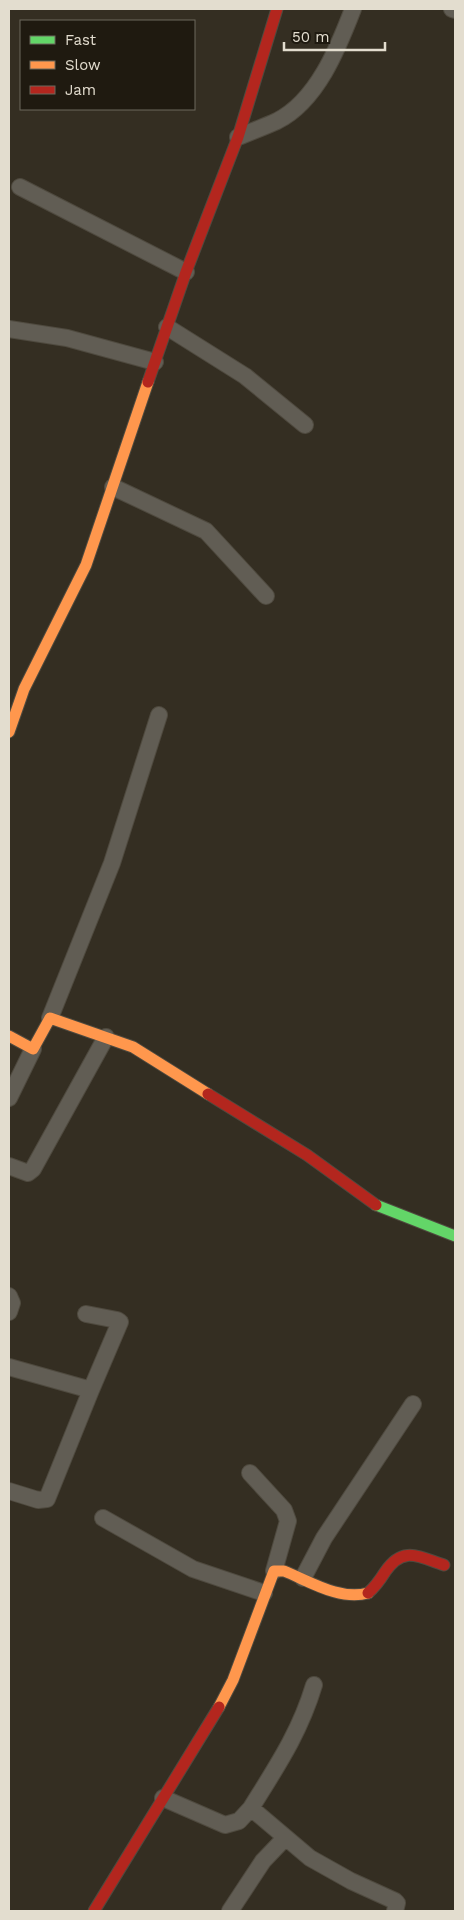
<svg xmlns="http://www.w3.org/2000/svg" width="464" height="1920" font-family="'Work Sans',sans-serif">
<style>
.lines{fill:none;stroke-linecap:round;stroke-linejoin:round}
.street-casing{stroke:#4f4a3f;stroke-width:18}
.fast-casing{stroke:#4f4a3f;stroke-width:13}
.slow-casing{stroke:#4f4a3f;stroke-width:13}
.jam-casing{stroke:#4f4a3f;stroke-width:13}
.street{stroke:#615d54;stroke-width:16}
.fast{stroke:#63d668;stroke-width:11}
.slow{stroke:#ff974d;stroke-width:11}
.jam{stroke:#b3261e;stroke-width:11}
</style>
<rect width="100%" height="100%" fill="#342e22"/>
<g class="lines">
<defs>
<path id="street" d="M452,9L455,10
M238,137C250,132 264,127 277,121C317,101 338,48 353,9
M20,187L186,272
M167,327L245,376L305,425
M9,329L67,338L155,362
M113,487L206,531L266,596
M50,1018L112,863L159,715
M9,1098L33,1049
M9,1166L28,1173L33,1169L106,1037
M9,1296L12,1303L9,1312
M86,1314L117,1320L120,1322L91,1390
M9,1367L91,1390L47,1499L38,1500L9,1491
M250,1473L284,1510L288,1521L274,1571
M103,1518L193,1569L264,1593
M303,1578L324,1538L413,1404
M163,1798L225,1825L239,1821L251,1808L310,1858L351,1881L395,1901L397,1903L395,1911
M251,1808C277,1766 300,1732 314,1685
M230,1911L263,1861L285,1838"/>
<path id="fast" d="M376,1205L455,1236"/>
<path id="slow" d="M9,732L24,689L86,565L148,382
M9,1036L33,1049L50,1018L133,1047L208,1094
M219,1707L233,1680L274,1571H284C309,1581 340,1601 368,1593"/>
<path id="jam" d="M148,382L186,272L238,137L277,9
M208,1094L307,1155L376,1205
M368,1593C375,1587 380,1580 385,1572C403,1545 419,1557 444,1565
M94,1911L219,1707"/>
</defs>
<use href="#street" class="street-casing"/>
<use href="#fast" class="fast-casing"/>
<use href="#slow" class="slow-casing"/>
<use href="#jam" class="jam-casing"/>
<use href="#street" class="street"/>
<use href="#fast" class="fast"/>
<use href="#slow" class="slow"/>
<use href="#jam" class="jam"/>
</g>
<rect width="464" height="1920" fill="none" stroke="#e3ddcf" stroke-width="20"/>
<rect x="20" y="20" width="175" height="90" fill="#1f1a10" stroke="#6d685c"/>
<rect x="30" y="36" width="25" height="8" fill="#63d668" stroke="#6d685c"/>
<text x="65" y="45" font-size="15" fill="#e3ddcf">Fast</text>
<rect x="30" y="61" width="25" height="8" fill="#ff974d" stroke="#6d685c"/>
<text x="65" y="70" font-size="15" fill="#e3ddcf">Slow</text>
<rect x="30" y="86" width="25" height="8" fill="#b3261e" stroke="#6d685c"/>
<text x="65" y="95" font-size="15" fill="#e3ddcf">Jam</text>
<path d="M284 42v8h101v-8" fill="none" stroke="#e3ddcf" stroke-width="2.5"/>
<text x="292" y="42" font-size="15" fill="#e3ddcf" stroke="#1f1a10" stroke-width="4" paint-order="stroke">50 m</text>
</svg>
